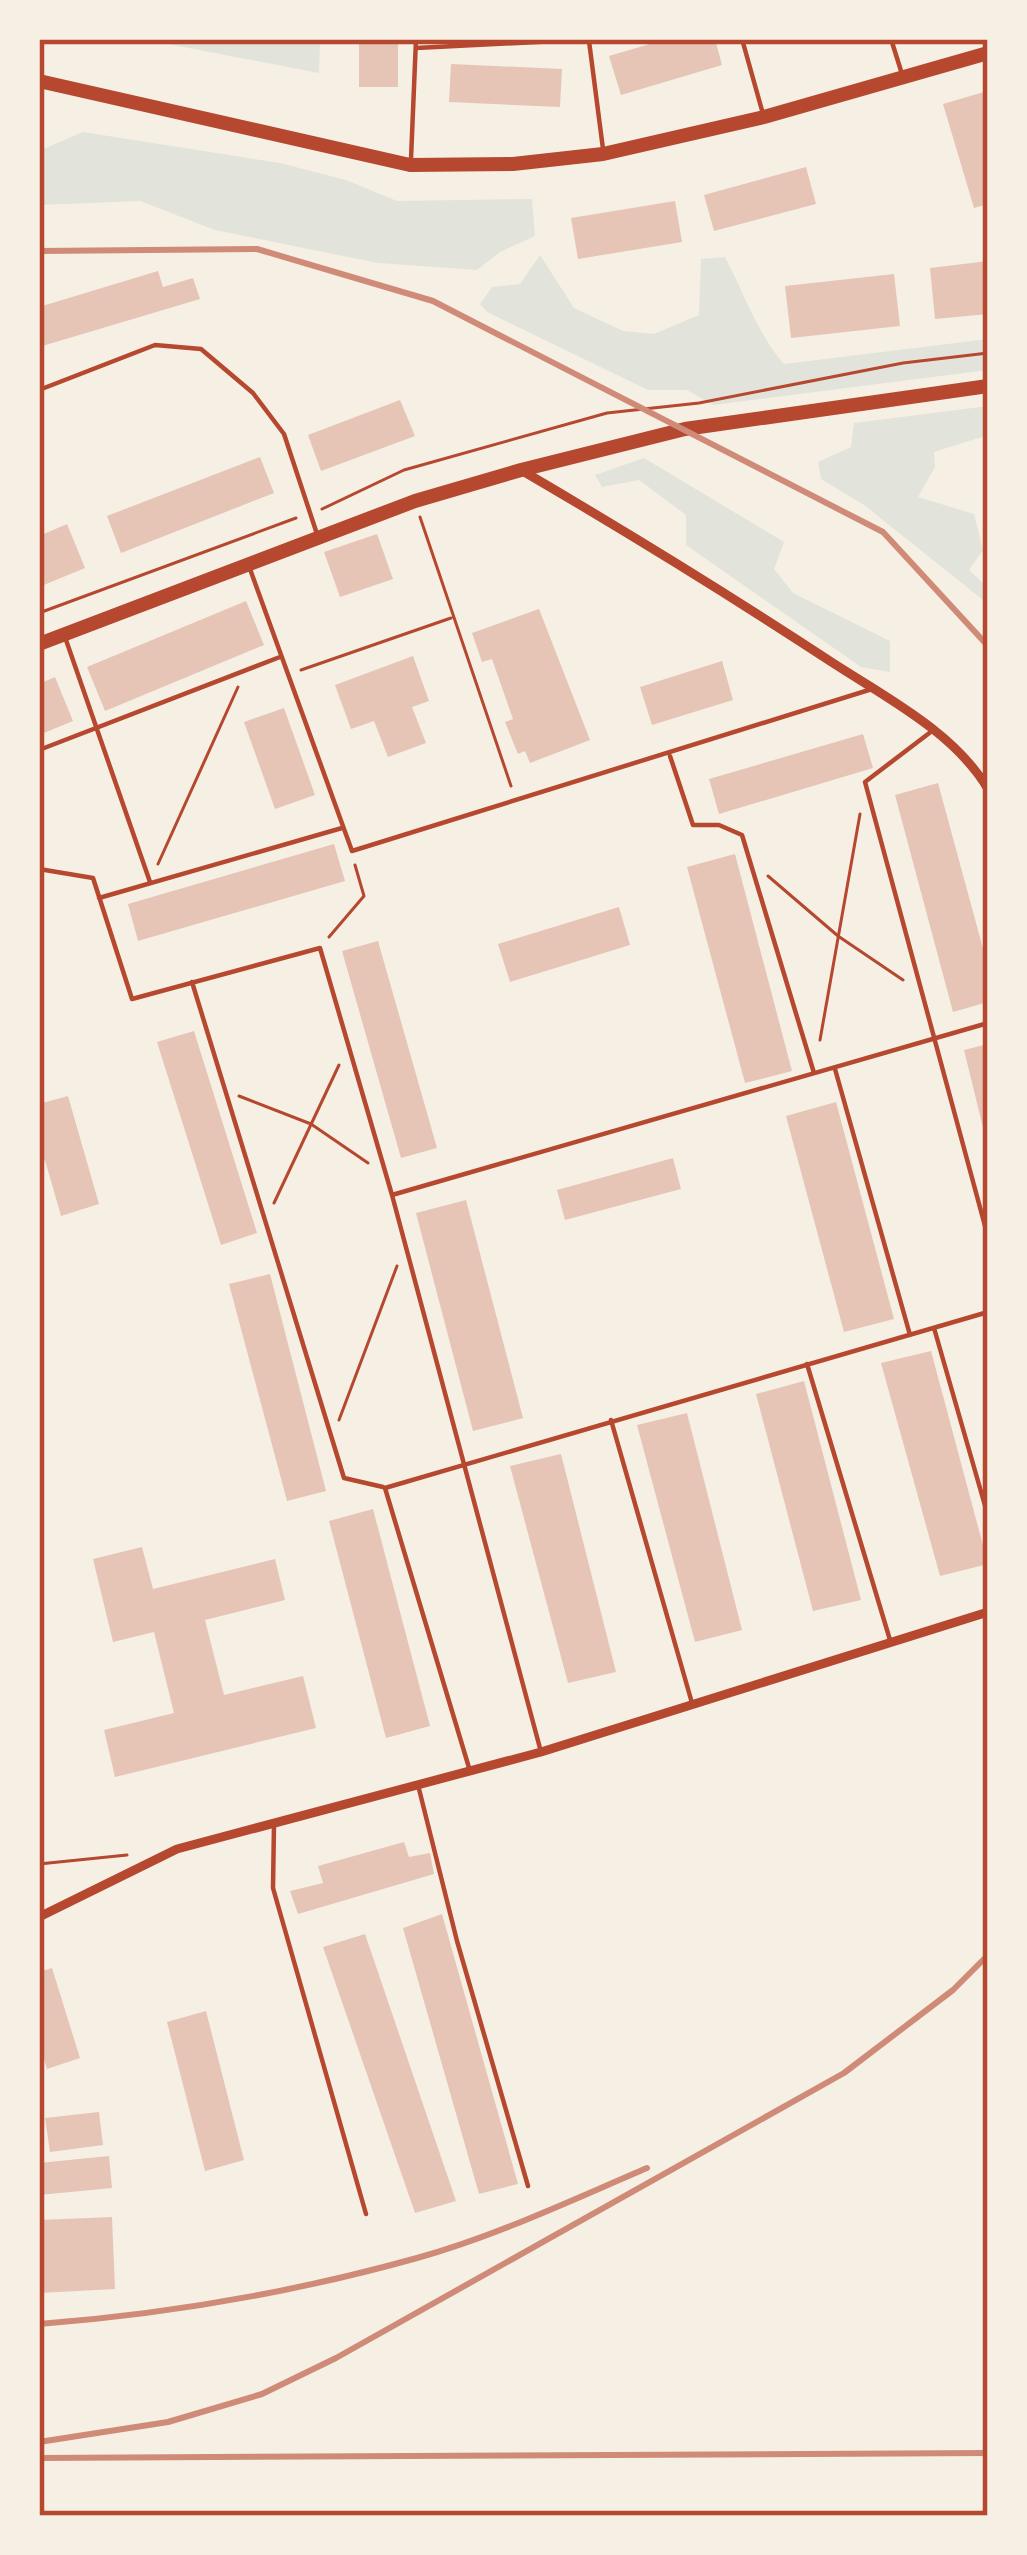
<svg xmlns="http://www.w3.org/2000/svg" width="1027" height="2555" font-family="'Crimson Pro',serif">
<style>
.green{fill:#e2e4dc}
.building{fill:#e6c5b7}
.lines{fill:none;stroke-linecap:round;stroke-linejoin:round}
.path{stroke:#b5482f;stroke-width:3}
.service{stroke:#b5482f;stroke-width:4.5}
.minor{stroke:#b5482f;stroke-width:9}
.secondary{stroke:#b5482f;stroke-width:14}
.rail{stroke:#cf8b77;stroke-width:6}
.neatline{fill:none;stroke:#b5482f;stroke-width:4.5}
</style>
<rect width="100%" height="100%" fill="#f6efe4"/>
<path class="green" d="M142,39H320L319,73Z
M83,132L280,163L346,180L397,201L532,199L535,236L500,252L477,270L378,263L215,230L140,201L39,205V151Z
M540,255L574,308L623,331L654,334L699,315L701,259L725,257C744,293 758,335 784,364L988,339V370L713,405L687,390H648L487,312L480,304L492,287L520,284Z
M988,406V435L934,452L935,467L918,497L974,514L983,550L969,570L988,588V604L864,505L821,479L818,462L851,447L854,423Z
M644,458L784,542L774,569L793,593L890,641V672L861,667L686,545V515L639,480L602,487L595,475Z"/>
<path class="building" d="M359,39H398V87H359Z
M667,39H715L722,65L621,95L609,56Z
M451,64L562,69L560,107L449,102Z
M984,92L988,106V204L974,208L943,104Z
M806,167L816,204L714,231L704,195Z
M675,201L682,242L578,259L571,218Z
M988,261V314L935,319L930,268Z
M158,271L163,287L193,278L200,299L39,347V307Z
M894,274L900,326L791,338L785,286Z
M400,400L415,436L321,471L308,435Z
M260,457L274,493L121,553L107,516Z
M67,524L85,568L39,587V536Z
M377,534L393,579L340,597L324,552Z
M246,601L264,645L105,711L87,667Z
M539,609L590,740L530,763L525,751L518,754L505,722L513,719L492,659L482,662L472,633Z
M413,656L429,701L412,707L426,743L388,757L374,721L351,729L335,685Z
M722,661L733,700L652,725L640,687Z
M55,677L73,721L39,735V684Z
M284,708L315,795L275,809L244,722Z
M863,734L873,768L719,814L709,779Z
M938,783L988,967V1002L953,1012L895,795Z
M334,844L345,881L138,941L128,904Z
M735,854L792,1071L745,1083L687,867Z
M619,907L630,945L510,982L498,944Z
M378,941L437,1148L401,1158L342,951Z
M194,1031L257,1233L221,1245L157,1042Z
M988,1044V1140H986L964,1050Z
M68,1096L99,1204L61,1216L45,1160L39,1162V1104Z
M836,1102L894,1319L844,1332L786,1116Z
M673,1158L681,1189L565,1220L557,1190Z
M466,1200L523,1418L473,1431L416,1213Z
M270,1274L326,1491L287,1501L229,1284Z
M931,1351L988,1564L940,1576L881,1363Z
M804,1381L861,1600L813,1611L756,1394Z
M687,1413L742,1630L695,1642L637,1425Z
M561,1454L616,1672L568,1683L510,1466Z
M373,1509L430,1726L386,1738L329,1521Z
M142,1547L153,1589L275,1559L285,1600L205,1620L224,1695L303,1676L316,1728L115,1777L104,1730L174,1713L154,1632L113,1642L93,1559Z
M404,1842L409,1857L430,1853L434,1874L298,1914L290,1891L323,1883L318,1866Z
M442,1914L518,2184L479,2194L403,1928Z
M365,1934L456,2201L415,2213L323,1947Z
M52,1968L80,2058L47,2069L39,2041V1972Z
M206,2011L244,2160L205,2171L167,2022Z
M99,2112L103,2145L50,2152L45,2118Z
M109,2156L112,2188L39,2195V2163Z
M112,2217L115,2289L39,2293V2220Z"/>
<g class="lines">
<path class="path" d="M322,509L404,470L607,413L699,403L903,363L988,353
M420,517L511,786
M39,613L296,518
M301,670L451,618
M158,864L238,687
M768,876L838,936L903,980
M329,937L364,896L355,865
M820,1040L860,814
M239,1096L311,1124L368,1163
M274,1203L339,1065
M339,1420L397,1266
M39,1864L127,1855"/>
<path class="service" d="M742,39L763,114
M891,39L902,74
M589,41L603,149
M416,48L597,39
M411,159L416,39
M39,390L155,345L201,349L253,393L284,434L317,534
M250,569L352,851L872,689
M66,640L150,882
M932,731L865,782L988,1237
M39,750L280,657
M670,756L693,825H719L742,835L814,1073
M39,869L93,878L132,999L320,948L392,1195L541,1752
M99,898L342,828
M192,982L344,1478L383,1487
M835,1069L910,1335
M392,1195L988,1023
M934,1328L988,1516
M807,1364L890,1640
M611,1420L692,1703
M470,1771L385,1488L988,1312
M418,1785L457,1941L528,2186
M274,1824L273,1888L366,2214"/>
<path class="minor" d="M521,470C627,532 731,596 833,663C887,698 955,733 988,789
M39,1917L177,1849L541,1752L988,1612"/>
<path class="secondary" d="M39,81L410,165L513,164L603,154L764,117L988,53
M39,644L415,501L521,470L685,429L988,386"/>
<path class="rail" d="M39,251L257,249L433,301L883,532L988,646
M39,2324C168,2314 292,2293 417,2258C496,2236 572,2200 647,2168
M39,2442L168,2422L262,2394L336,2358L844,2073L953,1990L988,1955
M39,2458L988,2453"/>
</g>
<rect width="1027" height="2555" fill="none" stroke="#f6efe4" stroke-width="84"/>
<rect x="42" y="42" width="943" height="2471" class="neatline"/>
</svg>
